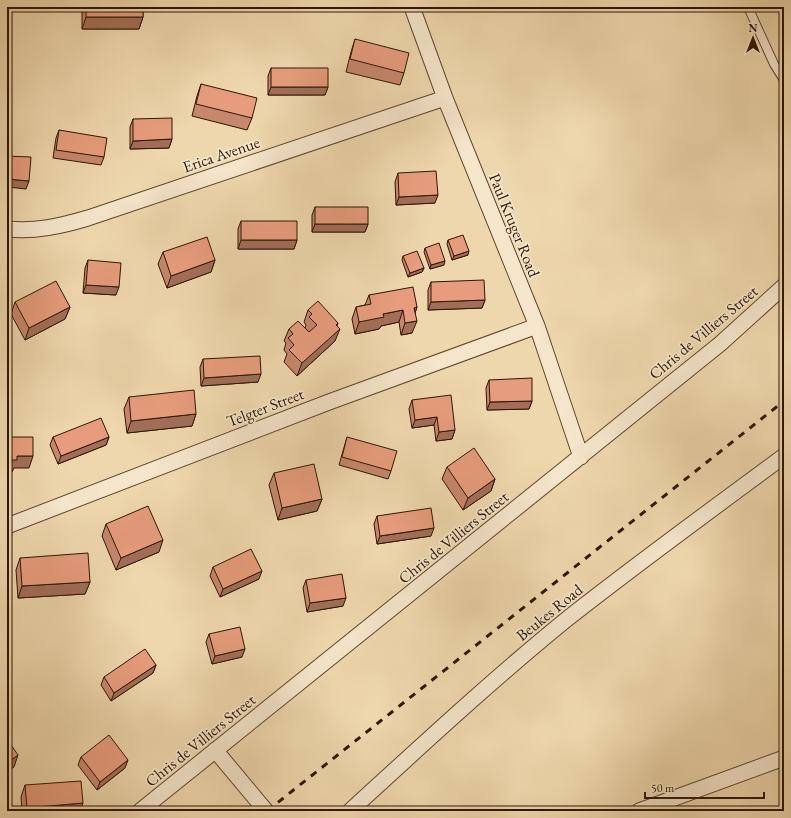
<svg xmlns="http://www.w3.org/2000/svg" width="791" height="818" font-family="'EB Garamond',serif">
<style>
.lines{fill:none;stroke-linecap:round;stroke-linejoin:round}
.lane-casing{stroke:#5e462d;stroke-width:10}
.street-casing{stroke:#5e462d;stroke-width:17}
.lane{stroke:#f5e5ca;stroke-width:8}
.street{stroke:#f5e5ca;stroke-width:15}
.rail{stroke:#2d1602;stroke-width:3;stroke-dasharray:7 7;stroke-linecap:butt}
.wall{fill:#c7876c;stroke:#2d1602}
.shaded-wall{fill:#a26e58;stroke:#2d1602}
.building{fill:#e79d7d;stroke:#2d1602}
.labels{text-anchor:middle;stroke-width:3.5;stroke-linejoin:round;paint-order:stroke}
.street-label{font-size:16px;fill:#2d1602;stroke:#f5e5ca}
</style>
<rect width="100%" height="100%" fill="#efd7ad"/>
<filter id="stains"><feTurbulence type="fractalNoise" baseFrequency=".005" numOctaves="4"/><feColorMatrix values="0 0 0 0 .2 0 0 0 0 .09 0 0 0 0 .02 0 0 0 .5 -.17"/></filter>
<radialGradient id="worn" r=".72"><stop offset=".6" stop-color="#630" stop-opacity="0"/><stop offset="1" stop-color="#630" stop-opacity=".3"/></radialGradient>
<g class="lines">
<defs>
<path id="lane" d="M748,7L774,64L784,80"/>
<path id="street" d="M412,7L445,98L537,326L581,457
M7,229C35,232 61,226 88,218L445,98
M7,526L329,402L537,326
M215,750L266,811
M140,811L720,344L784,286
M350,811C421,746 492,680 567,619C638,563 711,510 784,456
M639,811L784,758"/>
</defs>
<use href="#lane" class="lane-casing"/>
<use href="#street" class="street-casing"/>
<use href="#lane" class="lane"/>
<use href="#street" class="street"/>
<path class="rail" d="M267,811L784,401"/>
</g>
<path class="wall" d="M82,7H143V17L139,29H82Z
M355,39L404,73L400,85L346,72L351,52Z
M271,68L328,87L325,95H268V76Z
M201,84L252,118L247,130L192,116L197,96Z
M133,119L172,139L169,148L130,149V127Z
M59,130L104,157L101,165L53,158L56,138Z
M398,173L435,203L396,205L395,182Z
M315,207L368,224L365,232H312V215Z
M241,221L297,240L294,249H238V229Z
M448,240L468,255L452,260L447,244Z
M425,248L444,265L430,269L424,252Z
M163,252L215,260L211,272L167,288L158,264Z
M403,256L424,268L422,272L408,277L402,260Z
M88,260L116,295L83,293L85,268Z
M431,282L485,300L482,308L428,310V290Z
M369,295L417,307L415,313L412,333L401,335L399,322L381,326L379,329L355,334L352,319L356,307L365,305Z
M15,302L70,307L65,319L25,340L11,314Z
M308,310L337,326L335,341L297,376L284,362L287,354L284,350L286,343L284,341L289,329L305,328L306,325L304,322Z
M203,359L258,382L201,386L200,367Z
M489,380L532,401L529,409L487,410L486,388Z
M129,397L196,414L192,426L127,433L124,409Z
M412,400L455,430L452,439L436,441L434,425L412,428L409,409Z
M53,437H109L106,445L58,464L50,445Z
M347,437L391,471L388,479L339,465Z
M447,467L495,479L491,491L463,510L442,479Z
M274,473L322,499L317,511L278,520L269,485Z
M377,516L431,536L377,544L374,524Z
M106,524L159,552L116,570L102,536Z
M20,558L90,582L85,594L18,598L16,570Z
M213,567L259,579L220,597L210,576Z
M306,580L343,606L307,612L303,588Z
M209,634L242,657L212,664L206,642Z
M156,665L153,673L111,701L101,685L104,677Z
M81,757L125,768L97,790L78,765Z
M25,785L80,811H22L21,797Z"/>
<path class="shaded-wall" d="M86,17H143L139,29H82Z
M271,87H328L325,95H268Z
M172,139L169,148L130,149L133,141Z
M7,179L29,181L26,189L7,187Z
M438,195L435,203L396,205L399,197Z
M315,224H368L365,232H312Z
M241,240H297L294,249H238Z
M469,251L468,255L452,260L454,256Z
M215,260L211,272L167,288L171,276Z
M445,261L444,265L430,269L431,265Z
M424,268L422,272L408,277L410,273Z
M86,285L119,287L116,295L83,293Z
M485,300L482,308L428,310L431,302Z
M70,307L65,319L25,340L29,328Z
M417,307L413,319L414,308Z
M403,310L399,322L381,326L379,329L355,334L359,322L383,314Z
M417,321L412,333L401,335L405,323Z
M338,323L334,334L340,329L335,341L297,376L302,363Z
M261,374L258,382L201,386L204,378Z
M532,401L529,409L487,410L490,402Z
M196,414L192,426L127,433L131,421Z
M437,417L434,425L412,428L415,420Z
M455,430L452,439L436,441L439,432Z
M109,437L106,445L58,464L61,456Z
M17,456H33L29,468H14L12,472H7V460Z
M495,479L491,491L463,510L468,498Z
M322,499L317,511L278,520L282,508Z
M434,528L431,536L377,544L380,536Z
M163,540L159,552L116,570L121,558Z
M262,571L259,579L220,597L223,589Z
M90,582L85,594L18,598L22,586Z
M346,598L343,606L307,612L310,603Z
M245,649L242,657L212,664L215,656Z
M156,665L153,673L111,701L114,693Z
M18,755L14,767L7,772V763Z
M128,760L125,768L97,790L100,782Z
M83,803L80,811H26L27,808Z"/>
<path class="building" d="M86,7H143V17H86Z
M355,39L409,53L404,73L350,59Z
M271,68H328V87H271Z
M201,84L257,98L252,118L196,104Z
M172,118V139L133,141V119Z
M59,130L107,138L104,157L56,150Z
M7,156L31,157L29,181L7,179Z
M436,171L438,195L399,197L398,173Z
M315,207H368V224H315Z
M241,221H297V240H241Z
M463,235L469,251L454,256L448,240Z
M207,237L215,260L171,276L163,252Z
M439,243L445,261L431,265L425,248Z
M417,251L424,268L410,273L403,256Z
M88,260L121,263L119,287L86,285Z
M484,280L485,300L431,302V282Z
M56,281L70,307L29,328L15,302Z
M413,287L417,307L414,308L417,321L405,323L403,310L383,314L384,317L359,322L356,307L371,304L369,295Z
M318,301L338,323L336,325L340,329L302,363L289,350L294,345L288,338L293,334L289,329L298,321L309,332L317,325L309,317L312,314L308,310Z
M260,356L261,374L204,378L203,359Z
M532,378V401L490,402L489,380Z
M194,390L196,414L131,421L129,397Z
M451,395L455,430L439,432L437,417L415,420L412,400Z
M101,418L109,437L61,456L53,437Z
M7,437H33V456H17V460H7Z
M347,437L397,451L391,471L342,457Z
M474,448L495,479L468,498L447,467Z
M314,464L322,499L282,508L274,473Z
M148,506L163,540L121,558L106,524Z
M431,508L434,528L380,536L377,516Z
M251,549L262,571L223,589L213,567Z
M88,553L90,582L22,586L20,558Z
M342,574L346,598L310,603L306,580Z
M240,627L245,649L215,656L209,634Z
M145,649L156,665L114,693L104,677Z
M109,735L128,760L100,782L81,757Z
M7,739L18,755L7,763Z
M81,781L83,803L27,808L25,785Z"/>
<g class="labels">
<g class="street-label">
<text transform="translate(221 154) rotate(-19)" y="6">Erica Avenue</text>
<text transform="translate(515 225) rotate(68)" y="6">Paul Kruger Road</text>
<text transform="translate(703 332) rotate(-40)" y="6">Chris de Villiers Street</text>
<text transform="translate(265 407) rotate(-21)" y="6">Telgter Street</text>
<text transform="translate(453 537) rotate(-39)" y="6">Chris de Villiers Street</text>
<text transform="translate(549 612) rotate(-39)" y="6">Beukes Road</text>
<text transform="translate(200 740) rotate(-39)" y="6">Chris de Villiers Street</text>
</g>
</g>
<rect width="791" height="818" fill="none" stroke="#efd7ad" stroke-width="24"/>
<rect x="8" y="8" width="775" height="802" fill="none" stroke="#2d1602" stroke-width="2"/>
<rect x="12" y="12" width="767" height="794" fill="none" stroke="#2d1602"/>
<g transform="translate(753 38)" stroke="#f5e5ca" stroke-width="3" paint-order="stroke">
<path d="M0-3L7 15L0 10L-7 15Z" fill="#2d1602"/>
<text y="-6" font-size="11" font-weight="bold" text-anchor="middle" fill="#2d1602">N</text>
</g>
<path d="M645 792v6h119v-6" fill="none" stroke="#2d1602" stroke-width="2"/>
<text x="651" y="792" font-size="12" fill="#2d1602" stroke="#f5e5ca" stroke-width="3" paint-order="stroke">50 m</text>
<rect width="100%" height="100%" filter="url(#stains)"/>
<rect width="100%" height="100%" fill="url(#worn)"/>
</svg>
